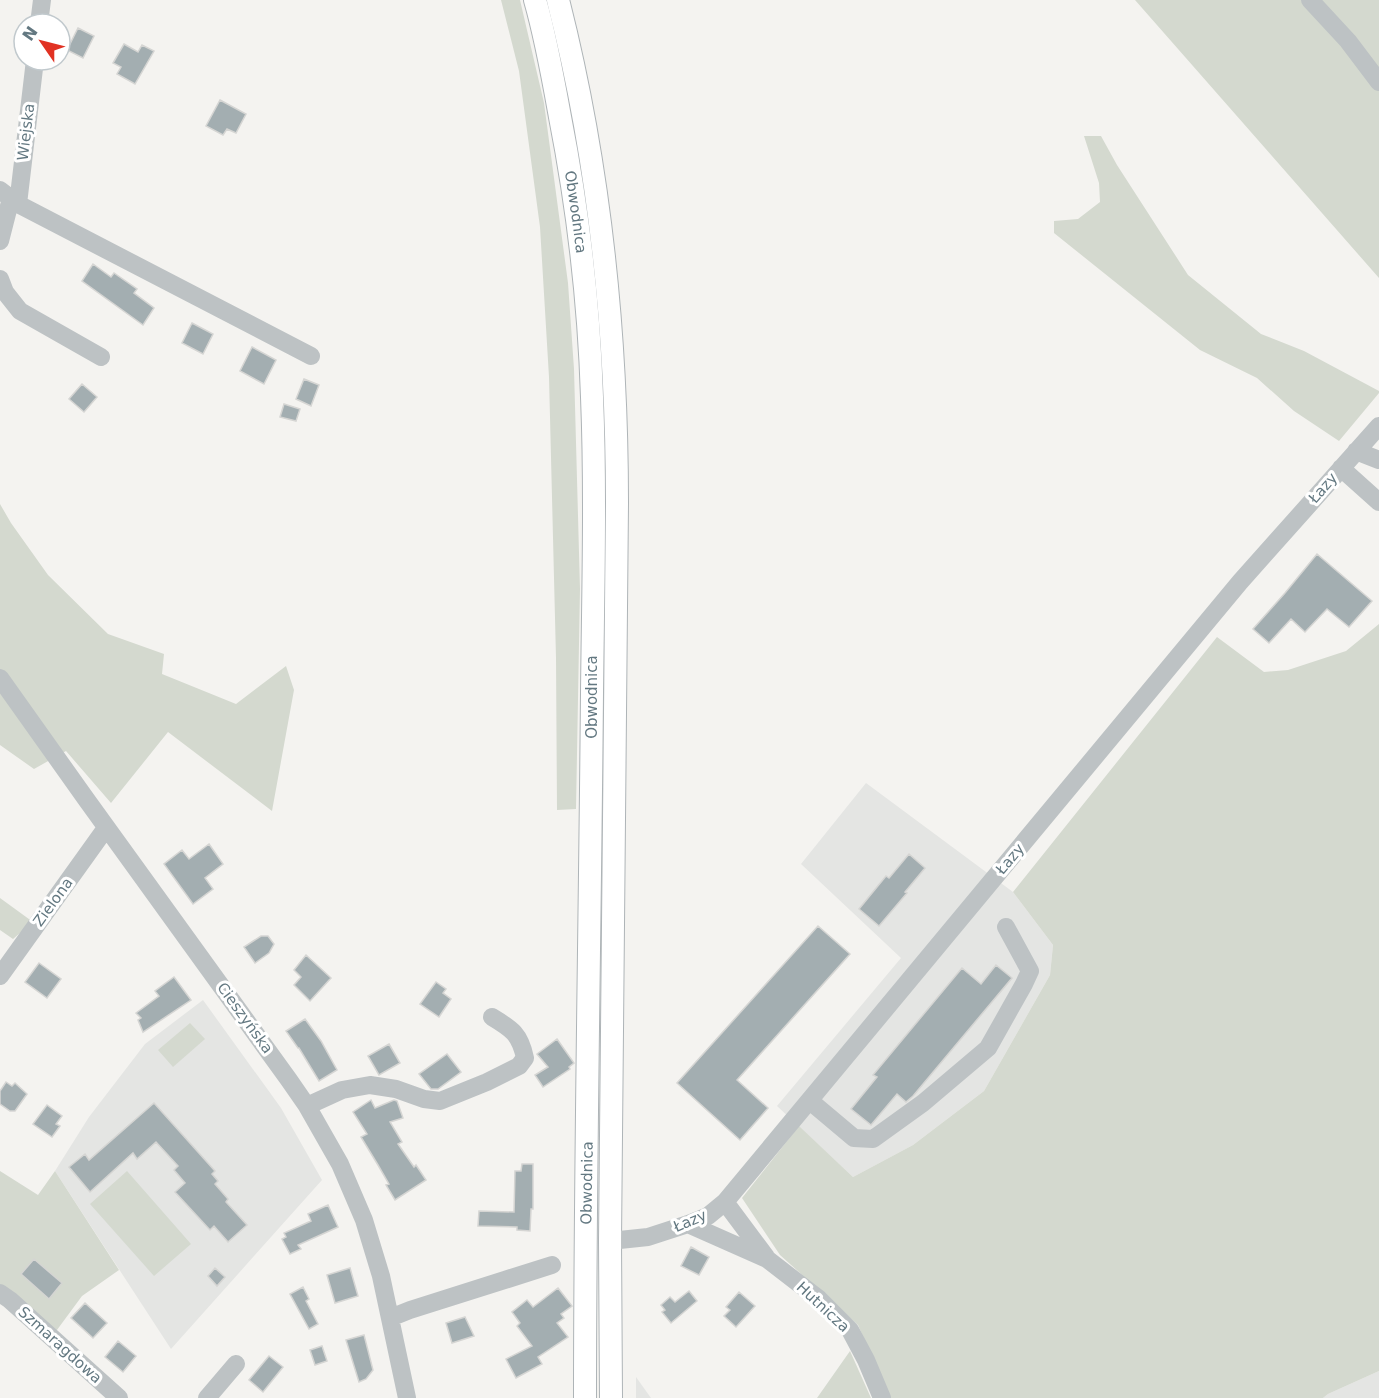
<svg xmlns="http://www.w3.org/2000/svg" width="1379" height="1398" font-family="'DejaVu Sans',sans-serif">
<style>
.built{fill:#e4e5e3}
.green{fill:#d4d9cf}
.building{fill:#a3aeb1;stroke:#d5d5d3;stroke-width:1.5}
.lines{fill:none;stroke-linecap:round;stroke-linejoin:round}
.major-casing{stroke:#aeb4b7;stroke-width:24}
.minor{stroke:#bdc2c4;stroke-width:18}
.major{stroke:#fff;stroke-width:22}
.labels{text-anchor:middle;stroke-width:6;stroke-linejoin:round;paint-order:stroke}
.street-label{font-size:15px;fill:#637881;stroke:#fff}
</style>
<rect width="100%" height="100%" fill="#f4f3f0"/>
<path class="built" d="M866,783L1013,892L1053,945L1050,975L984,1091L913,1145L853,1177L777,1106L901,958L801,864Z
M203,1000L281,1108L322,1180L171,1349L55,1171L89,1117L145,1044Z
M1379,1371V1398H1323L1328,1394Z
M636,1377L651,1398H636Z"/>
<path class="green" d="M501,0H520L544,103L568,283L574,369L580,589L576,809L557,810L556,658L549,377L540,227L519,71Z
M1135,0H1379V278Z
M1084,136H1101L1117,165L1188,275L1261,334L1304,351L1379,391V393L1339,441L1294,411L1257,378L1200,350L1054,233V221L1078,219L1100,202L1099,183Z
M0,504L11,523L48,575L108,634L164,654L162,674L236,704L286,666L294,690L272,811L168,732L111,803L66,751L34,769L0,745Z
M1379,624V1371L1328,1394L1323,1398H890L858,1325L780,1255L742,1198L799,1126L853,1177L913,1145L984,1091L1050,975L1053,945L1013,892L1217,637L1264,672L1288,670L1346,651Z
M0,898L33,922L13,939L0,930Z
M190,1023L205,1039L173,1067L158,1050Z
M0,1171L38,1195L55,1171L119,1270L82,1296L54,1334L0,1284Z
M127,1171L191,1244L154,1276L90,1204Z
M850,1351L871,1398H817Z"/>
<path class="building" d="M78,28L94,36L83,58L67,50Z
M124,44L138,52L142,45L154,51L135,84L117,74L121,67L113,63Z
M220,100L246,114L236,133L227,129L223,135L206,126Z
M93,264L111,277L114,273L137,289L134,293L154,308L143,325L82,281Z
M192,323L213,334L203,354L182,343Z
M252,347L276,360L264,384L240,371Z
M304,379L319,385L311,406L296,399Z
M82,384L97,397L84,412L69,399Z
M284,404L300,409L296,421L280,417Z
M1317,554L1372,601L1349,627L1327,609L1305,632L1291,619L1269,643L1253,629L1285,593Z
M209,844L223,864L205,878L213,889L193,904L164,864L182,850L189,859Z
M909,854L925,868L905,892L907,893L879,926L859,909L886,876L889,878Z
M818,926L850,954L737,1080L768,1108L740,1140L677,1083Z
M261,936H268L274,944L269,953L255,963L244,947Z
M306,955L331,978L310,1001L294,985L301,977L294,970Z
M39,963L61,979L47,998L25,982Z
M996,965L1012,978L913,1096L906,1102L897,1094L871,1125L851,1109L877,1077L873,1075L962,968L981,984Z
M174,977L191,1000L143,1032L138,1020L141,1018L136,1013L159,996L155,991Z
M436,982L446,989L443,993L451,999L439,1017L420,1004Z
M305,1019L321,1041L337,1070L319,1081L299,1048H298L286,1031Z
M557,1039L574,1063L569,1067L570,1069L543,1087L535,1075L548,1067L537,1054Z
M389,1044L400,1063L379,1075L368,1056Z
M447,1054L461,1072L438,1089H431L419,1074Z
M6,1082L12,1086L15,1083L27,1094L15,1111H10L0,1104V1091Z
M371,1100L375,1108L394,1100L397,1101L403,1118L390,1122L402,1142L398,1144L414,1167L416,1165L426,1180L395,1200L386,1185L389,1184L378,1165L361,1137L367,1134L353,1112Z
M154,1103L215,1171L212,1174L218,1181L215,1184L228,1199L226,1202L247,1225L228,1242L214,1226L210,1230L175,1192L185,1183L174,1170L178,1166L156,1142L137,1159L133,1153L90,1192L69,1167L85,1154L89,1160Z
M47,1105L62,1116L56,1124L60,1126L52,1137L33,1124Z
M522,1164H533V1209H531L530,1231L517,1230V1227L478,1226L479,1211L514,1212L515,1171H521Z
M328,1205L338,1227L298,1245L301,1249L290,1254L282,1239L286,1237L284,1233L311,1221L308,1214Z
M691,1247L709,1257L699,1275L681,1266Z
M34,1259L62,1283L49,1299L21,1274Z
M215,1268L225,1277L217,1286L208,1276Z
M350,1268L358,1296L335,1303L327,1275Z
M303,1287L309,1299L306,1301L318,1324L309,1329L290,1294Z
M558,1288L572,1306L561,1314L564,1318L557,1323L568,1337L538,1357L542,1364L516,1378L506,1359L532,1346L517,1326L520,1323L512,1312L527,1300L533,1307Z
M689,1291L697,1301L671,1323L662,1312L665,1310L661,1305L670,1297L675,1302Z
M739,1292L755,1306L736,1327L724,1316L730,1310L726,1307Z
M85,1303L107,1323L93,1338L71,1318Z
M465,1317L474,1336L452,1343L446,1323Z
M364,1335L373,1370L366,1379L359,1382L346,1340Z
M118,1341L136,1356L123,1372L105,1357Z
M322,1346L327,1361L315,1365L310,1350Z
M269,1356L283,1367L263,1392L249,1380Z"/>
<g class="lines">
<defs>
<g id="major">
<path id="s1" d="M535,0C546,38 553,78 560,117C578,209 589,303 592,397C596,495 593,594 592,693C590,928 585,1163 585,1398"/>
<path d="M558,0C600,165 617,333 617,503L610,1241L611,1398"/>
</g>
</defs>
<use href="#major" class="major-casing"/>
<path class="minor" d="M1310,0L1348,41L1379,82
M39,24L42,0
M0,190L18,204L311,356
M18,204L35,60
M0,241L11,198
M0,279L5,292L20,311L101,357
M1356,451L1379,460
M1341,468L1379,502
M0,678L86,799L289,1080L307,1106L340,1164L364,1220L381,1276L407,1398
M0,976L106,828
M810,1101L854,1138L873,1139L923,1103L988,1048L1024,984L1030,971L1006,927
M307,1106L342,1090L370,1085L396,1089L424,1099L440,1101L487,1082L519,1066L525,1058C520,1034 512,1029 492,1017
M725,1202L766,1257
M688,1224L767,1259L819,1299L850,1330L866,1360L882,1398
M610,1241L648,1237L688,1224L708,1216L725,1202L1240,582L1379,426
M0,1293L10,1300L119,1398
M390,1318L410,1310L552,1265
M207,1398L236,1364"/>
<use href="#major" class="major"/>
</g>
<g class="labels">
<g class="street-label">
<text transform="translate(26 132) rotate(-83)" y="5">Wiejska</text>
<text dy="5" stroke="none"><textPath href="#s1" startOffset="216">Obwodnica</textPath></text>
<text transform="translate(1323 488) rotate(-49)" y="5">Łazy</text>
<text transform="translate(592 697) rotate(-90)" y="5">Obwodnica</text>
<text transform="translate(1010 859) rotate(-50)" y="5">Łazy</text>
<text transform="translate(53 902) rotate(-54)" y="5">Zielona</text>
<text transform="translate(245 1018) rotate(54)" y="5">Cieszyńska</text>
<text transform="translate(587 1183) rotate(-89)" y="5">Obwodnica</text>
<text transform="translate(690 1221) rotate(-23)" y="5">Łazy</text>
<text transform="translate(823 1307) rotate(43)" y="5">Hutnicza</text>
<text transform="translate(60 1345) rotate(42)" y="5">Szmaragdowa</text>
</g>
</g>
<g transform="translate(42 42) rotate(305)"><circle r="28" fill="#ffffff" stroke="#c1c9cd" stroke-width="1.5"/>
<path d="M0-4.5L10 22L0 15L-10 22Z" fill="#e13223"/>
<text y="-9" font-size="16" font-weight="bold" text-anchor="middle" fill="#637881">N</text>
</g>
</svg>
